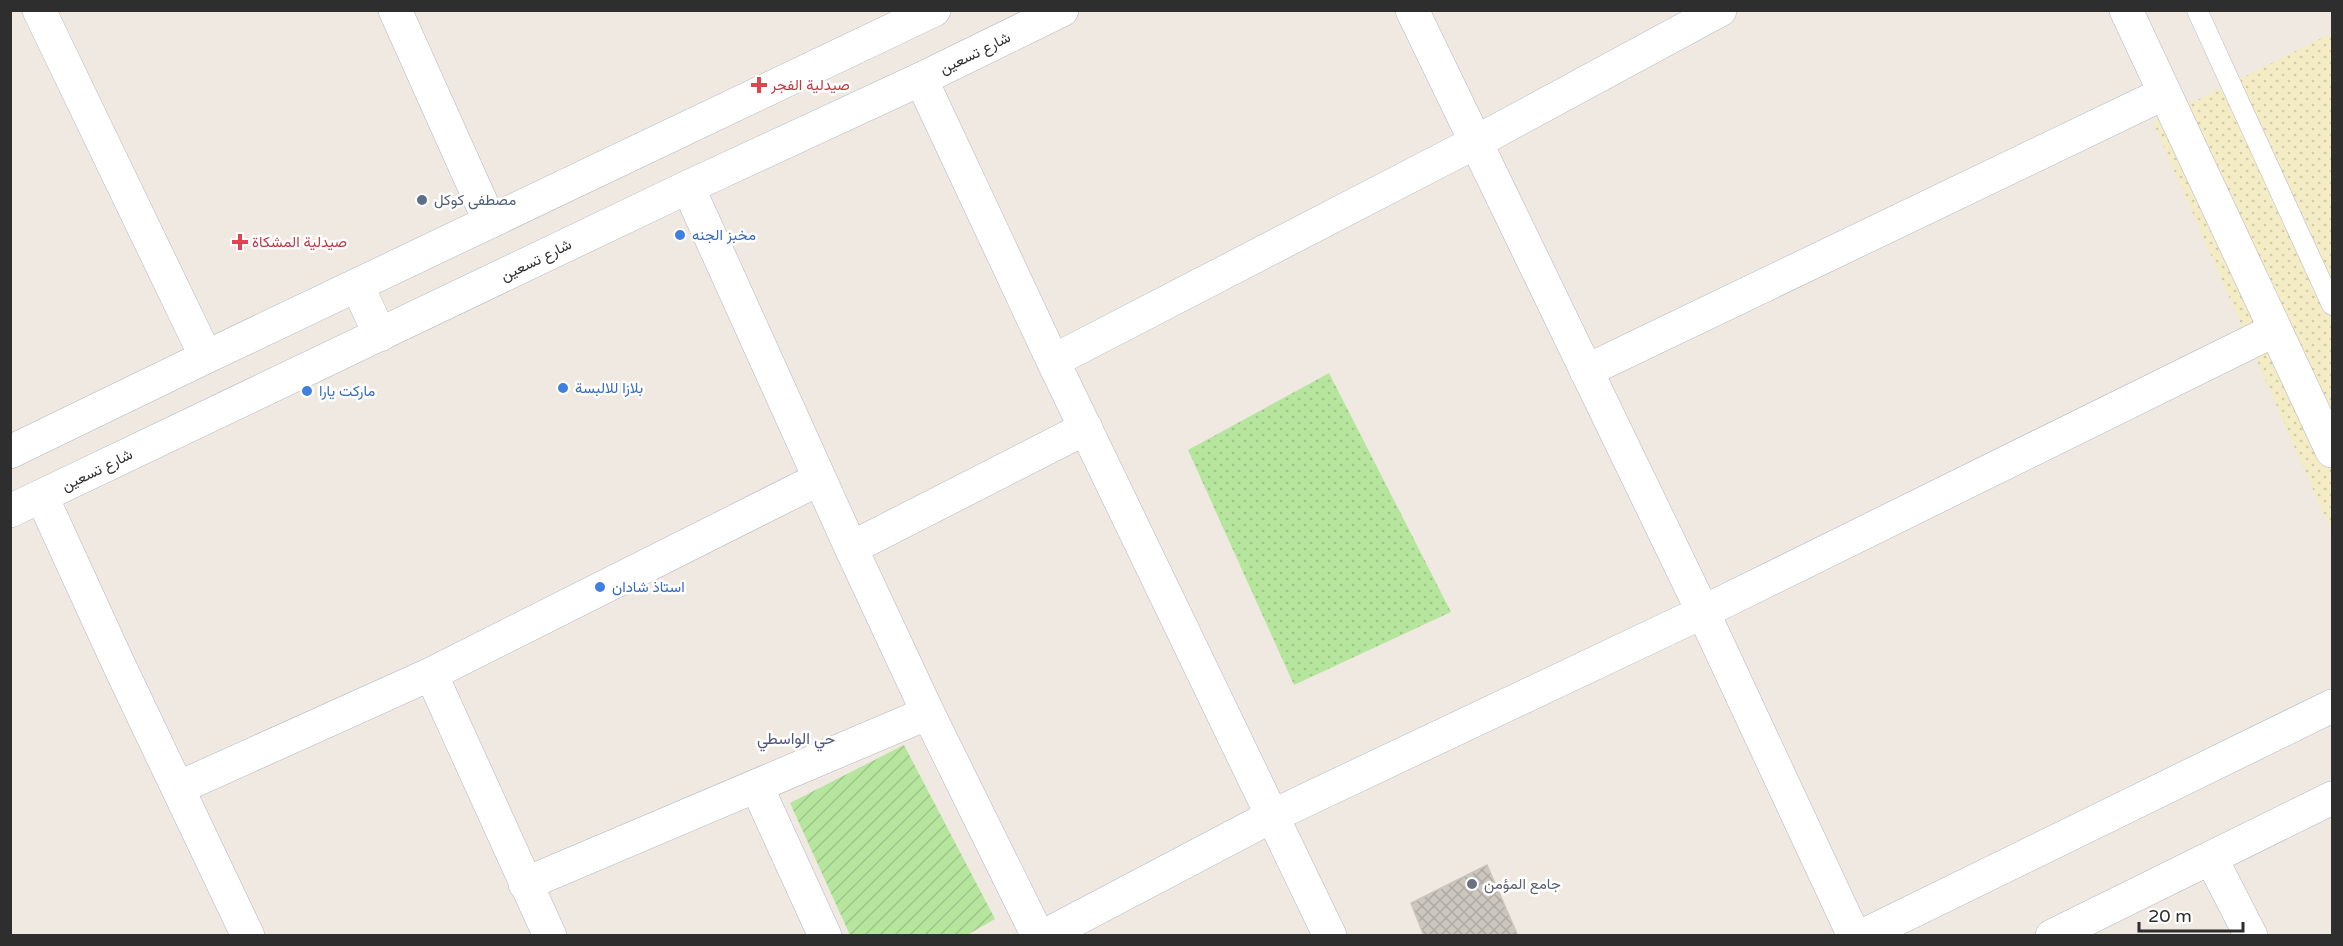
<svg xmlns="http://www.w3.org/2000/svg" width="2343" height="946" font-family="'Varela Round',Vazirmatn,sans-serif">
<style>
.grass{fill:url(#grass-dots)}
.sand{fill:url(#sand-dots)}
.garden{fill:url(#garden-furrows)}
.building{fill:url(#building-cross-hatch);stroke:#cbc5ba;stroke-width:1.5}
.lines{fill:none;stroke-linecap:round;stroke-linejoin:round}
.service-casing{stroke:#b4b7c1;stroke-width:21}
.minor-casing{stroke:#b4b7c1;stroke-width:34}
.secondary-casing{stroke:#b4b7c1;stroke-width:34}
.service{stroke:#fff;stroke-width:20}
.minor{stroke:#fff;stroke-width:33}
.secondary{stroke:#fff;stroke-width:33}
.health-dot{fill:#e0444e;stroke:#fff;stroke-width:2}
.service-dot{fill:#5c6f8a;stroke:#fff;stroke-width:2}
.shop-dot{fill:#3f7fe0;stroke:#fff;stroke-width:2}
.worship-dot{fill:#6b7280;stroke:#fff;stroke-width:2}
.labels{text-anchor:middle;stroke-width:5;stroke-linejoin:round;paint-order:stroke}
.street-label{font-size:15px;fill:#2e2e2e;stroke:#fff}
.health-label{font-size:15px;fill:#be3a42;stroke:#fff;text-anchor:start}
.service-label{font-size:15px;fill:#4e5e75;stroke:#fff;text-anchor:start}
.shop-label{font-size:15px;fill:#366cbe;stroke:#fff;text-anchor:start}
.worship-label{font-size:15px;fill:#5b616d;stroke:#fff;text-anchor:start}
.neighbourhood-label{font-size:16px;fill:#4d5680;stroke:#fff}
</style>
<defs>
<pattern id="grass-dots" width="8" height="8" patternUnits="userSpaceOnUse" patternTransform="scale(1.5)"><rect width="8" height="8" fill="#b6e59e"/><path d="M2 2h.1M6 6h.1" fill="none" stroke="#9dc588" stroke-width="1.8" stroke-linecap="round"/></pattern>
<pattern id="sand-dots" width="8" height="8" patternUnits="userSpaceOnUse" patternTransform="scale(1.5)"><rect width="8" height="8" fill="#f3ecc5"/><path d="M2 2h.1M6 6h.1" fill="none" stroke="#d1cbaa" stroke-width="1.8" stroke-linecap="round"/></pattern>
<pattern id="garden-furrows" width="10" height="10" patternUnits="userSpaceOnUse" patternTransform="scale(1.5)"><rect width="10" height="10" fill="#b6e59e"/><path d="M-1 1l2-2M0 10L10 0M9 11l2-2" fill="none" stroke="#9dc588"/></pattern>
<pattern id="building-cross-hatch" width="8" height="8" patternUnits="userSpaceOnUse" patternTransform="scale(1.5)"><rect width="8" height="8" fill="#cbc7bf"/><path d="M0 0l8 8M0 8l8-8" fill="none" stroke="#afaba4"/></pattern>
</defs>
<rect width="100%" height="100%" fill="#efe9e1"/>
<path class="grass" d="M1329,373L1451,612L1294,685L1188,450Z"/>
<path class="sand" d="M2332,33V533L2153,122Z"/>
<path class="garden" d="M904,745L995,919L967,935H850L790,803Z"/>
<path class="building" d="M1487,865L1518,936H1424L1411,903Z"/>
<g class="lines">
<defs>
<path id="service" d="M2197,10L2332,305"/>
<path id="minor" d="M39,10L206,357
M395,10L490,222
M1412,10L1703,612L1854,936
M2126,10L2332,451
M921,79L1053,361L1330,936
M688,187L851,548L928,713L1038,936
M1053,361L1476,142L1720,10
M1586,371L2165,93
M42,497L119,665L248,936
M851,548L1086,428
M431,674L550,936
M757,787L825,936
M178,788L431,674L819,479
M2211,858L2251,936
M525,884L928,713
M1044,936L1272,816L1703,612L2275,330
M1862,936L2332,706
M2052,936L2332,798"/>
<path id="secondary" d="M357,285L380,335
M10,452L206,357L934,10
M10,511L688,187L921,79L1062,10"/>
</defs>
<use href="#service" class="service-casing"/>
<use href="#minor" class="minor-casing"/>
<use href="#secondary" class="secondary-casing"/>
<use href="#service" class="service"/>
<use href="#minor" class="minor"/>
<use href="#secondary" class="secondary"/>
</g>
<g class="health-dot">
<path d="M756 76h6v6h6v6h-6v6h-6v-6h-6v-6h6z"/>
<path d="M237 233h6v6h6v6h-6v6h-6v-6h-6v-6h6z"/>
</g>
<circle class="service-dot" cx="422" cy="200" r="6"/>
<g class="shop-dot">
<circle cx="680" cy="235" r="6"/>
<circle cx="563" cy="388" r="6"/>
<circle cx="307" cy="391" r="6"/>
<circle cx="600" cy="587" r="6"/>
</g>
<circle class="worship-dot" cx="1472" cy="884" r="6"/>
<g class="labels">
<g class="street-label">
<text transform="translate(975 53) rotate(-26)" y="5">شارع تسعين</text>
<text transform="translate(536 260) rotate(-26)" y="5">شارع تسعين</text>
<text transform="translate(97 470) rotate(-26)" y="5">شارع تسعين</text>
</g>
<g class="health-label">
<text x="771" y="90">صيدلية الفجر</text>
<text x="252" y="247">صيدلية المشكاة</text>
</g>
<g class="service-label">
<text x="434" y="205">مصطفى كوكل</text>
</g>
<g class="shop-label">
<text x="692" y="240">مخبز الجنه</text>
<text x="575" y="393">بلازا للالبسة</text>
<text x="319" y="396">ماركت يارا</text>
<text x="612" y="592">استاذ شادان</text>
</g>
<g class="worship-label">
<text x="1484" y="889">جامع المؤمن</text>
</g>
<g class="neighbourhood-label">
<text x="796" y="744">حي الواسطي</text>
</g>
</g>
<rect width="2343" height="946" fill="none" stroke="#2e2e2e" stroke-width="24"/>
<path d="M2139 922v9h104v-9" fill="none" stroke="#2e2e2e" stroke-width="3"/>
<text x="2148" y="922" font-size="18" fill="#2e2e2e" stroke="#ffffff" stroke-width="4.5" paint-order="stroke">20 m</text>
</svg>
